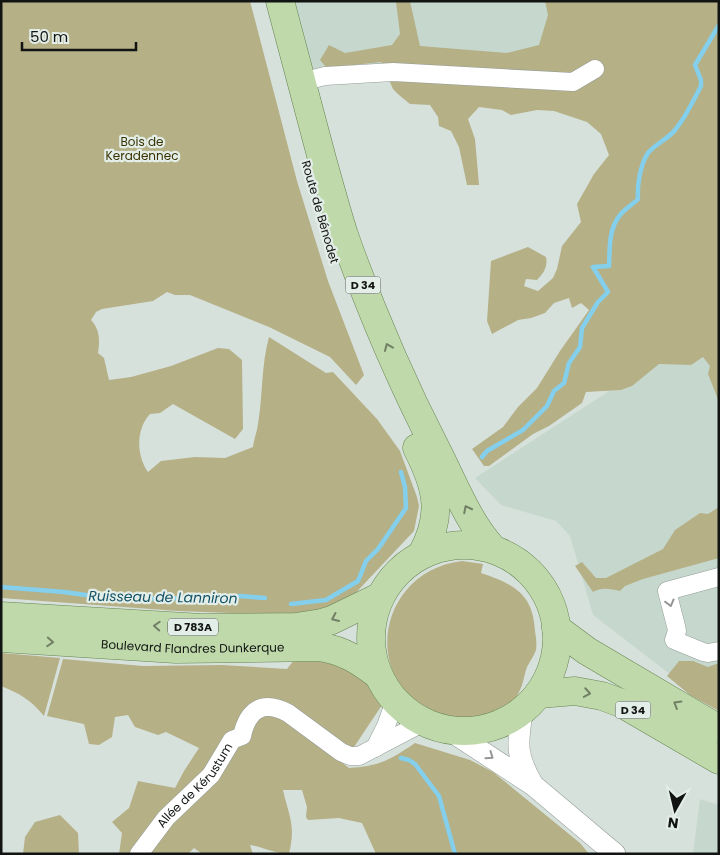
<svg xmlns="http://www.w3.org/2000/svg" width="720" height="855" font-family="Poppins,sans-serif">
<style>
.built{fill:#c6d8ce}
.green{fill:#b5b086}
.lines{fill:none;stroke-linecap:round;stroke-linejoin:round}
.stream{stroke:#84cfec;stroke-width:4.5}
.minor-casing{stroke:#939c97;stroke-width:19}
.tertiary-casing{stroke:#939c97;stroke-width:22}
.primary-casing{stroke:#678451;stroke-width:29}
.minor{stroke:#fff;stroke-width:18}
.tertiary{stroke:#fff;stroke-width:21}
.primary{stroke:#bfd9aa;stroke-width:28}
.oneway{stroke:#718066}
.oneway2{stroke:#949595}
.labels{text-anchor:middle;stroke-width:4.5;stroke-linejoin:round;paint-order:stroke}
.shield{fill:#e4eee9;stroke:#505553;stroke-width:1}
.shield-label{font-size:11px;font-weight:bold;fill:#111413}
.park-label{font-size:12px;fill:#393200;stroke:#e4eee9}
.street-label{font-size:12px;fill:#111413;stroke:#e4eee9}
.water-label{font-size:14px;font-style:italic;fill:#145367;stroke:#e4eee9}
</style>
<rect width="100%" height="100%" fill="#d7e1dc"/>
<path class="built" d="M293,1H554L546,53L311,69Z
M719,202V712L593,615L570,536L556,521L501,505L475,478L620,384Z
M700,799L719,805V854H693Z"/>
<path class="green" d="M1,1H250L297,181L328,281L364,375L356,385L330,357L269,327L190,295H175L167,292L153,301L102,309L96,312L91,320C100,330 100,340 98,353L104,358L109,380L131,377L171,366L218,348L229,349L242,360L243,429L235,439L173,404L160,413L150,414C136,429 136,455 148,472L161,461L195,457L225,458L253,447C254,439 257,432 258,424C263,395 261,366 269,337L326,373L333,372L377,419L400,451L417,497L419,506L414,531L348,601L329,609L285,615L178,611L1,598Z
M398,1H410L420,46L507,53L539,45L548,15L545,1H719V402L708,374L710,366L703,357L691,365L659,364L632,386L621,390L586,392L582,403L549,426L533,434L489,466H484L472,449L503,427L518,407L537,388L560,351L589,310L581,303L572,308L569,298L554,303L545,313L531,318L518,320L492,334L487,321L491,261L528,247L546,257C548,266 544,273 537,280L526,279L524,286L538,291L553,278L557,269L562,246L581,222L577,204L594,174L609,155L601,134L587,122L554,111L537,110L511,115L502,110L479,107L468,119L475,139L479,185H467L459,147L451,131L439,126L438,117L430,105L410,104L399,95L393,89L381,62L327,68L320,60L329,45L345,53L392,45L400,34L396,2Z
M719,507V558L643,579L625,586L620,591C609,589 602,587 593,592L575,566L582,562L596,578H606L663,549L675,530L700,513L708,514Z
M462,561L483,564L481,573C513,584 533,593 535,631C536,637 537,644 536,650C534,656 530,661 527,667C525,672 524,679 522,685C515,705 503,711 483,716C467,721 455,720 439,714C358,684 377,571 462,561Z
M1,653L60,658L44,716C31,700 19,693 1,686Z
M63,659L143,666L222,665L287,669L294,660L331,659L376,686L384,702L354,747L336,758L349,768C380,766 390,760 415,743L470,760L493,772L580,843L589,854H376L362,823L339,818L308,820L306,817L307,807L302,790H283C289,817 296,824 289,854C275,854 264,847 250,845L253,854H202L194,848L188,854H119L122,833L112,822L129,808L138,781L175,788L184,771L199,748L166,732L158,735L135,727L128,715L115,717L112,737L99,745L89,744L84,724L47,716Z
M679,661H693L708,667L719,663V711L690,695L667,676Z
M60,815L78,833L79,854H23L25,837L35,822Z"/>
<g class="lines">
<path class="stream" d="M482,457L487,451L523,430L547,406L554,391L564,383L569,363L580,347L582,328L598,302L608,292L593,267L609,266C610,249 608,230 620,215C625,209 632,205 638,199C637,186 640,165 648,153C655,144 668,139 675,130C686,117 693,101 701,86V80L695,65L719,25
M1,587L64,592L115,599L224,598L240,596L265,598
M291,604L326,600L358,581L366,561L378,549L406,508L405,487L401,472
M401,758L409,760L415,764L439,796L455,854"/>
<defs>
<g id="minor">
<path d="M301,82L325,76L393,72L573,82L595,69"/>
<path d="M719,577L667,591L676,626L677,631L674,640L703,652L708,653L719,651"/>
<path d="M375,748L386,726L395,701"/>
<path id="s1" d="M139,854L166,818L211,775L232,740L242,736C248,709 263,700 288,713L341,752L350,756H359L424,722"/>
</g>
<path id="tertiary" d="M522,713C517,745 516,756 533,785
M449,730L533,785L615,854"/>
<g id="primary">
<path d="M280,1C294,54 308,106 322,159C329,184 336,210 344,235C370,309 401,381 437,451C454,484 468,522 493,549"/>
<path d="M417,448C437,487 444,514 422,554"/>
<circle cx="464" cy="638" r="93"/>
<path d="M1,616L202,628L296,627L322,623L332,620L379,597"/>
<path d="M556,628L587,651L719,729"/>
<path id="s2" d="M1,638L176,649L320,647C343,650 360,661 378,675"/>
<path d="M539,694L575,691L602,696L621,703L719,760"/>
</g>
</defs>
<use href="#minor" class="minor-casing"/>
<use href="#tertiary" class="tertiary-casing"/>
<use href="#primary" class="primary-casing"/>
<use href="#minor" class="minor"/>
<use href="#tertiary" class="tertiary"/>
<use href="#primary" class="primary"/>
</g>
<defs><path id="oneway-chevron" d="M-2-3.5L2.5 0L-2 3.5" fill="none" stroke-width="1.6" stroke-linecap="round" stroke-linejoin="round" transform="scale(1.25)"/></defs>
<g class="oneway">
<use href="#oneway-chevron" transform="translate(388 347) rotate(-113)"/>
<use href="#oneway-chevron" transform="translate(467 509) rotate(-117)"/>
<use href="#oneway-chevron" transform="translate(335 618) rotate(156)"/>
<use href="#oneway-chevron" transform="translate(157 626) rotate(-177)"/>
<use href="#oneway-chevron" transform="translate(50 642) rotate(4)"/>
<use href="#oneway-chevron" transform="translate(587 693) rotate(10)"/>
<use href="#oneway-chevron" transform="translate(677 704) rotate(-149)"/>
</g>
<g class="oneway2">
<use href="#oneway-chevron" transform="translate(670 603) rotate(75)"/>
<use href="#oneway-chevron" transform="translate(490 756) rotate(35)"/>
</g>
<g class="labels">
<g class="shield">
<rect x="345.5" y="276.5" width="35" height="17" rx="4"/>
<rect x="168" y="618.5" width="50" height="17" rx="4"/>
<rect x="615.5" y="701.5" width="35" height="17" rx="4"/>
</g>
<g class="shield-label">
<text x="363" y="289">D 34</text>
<text x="193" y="631">D 783A</text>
<text x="633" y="714">D 34</text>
</g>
<g class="park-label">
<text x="142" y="146">Bois de<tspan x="142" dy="14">Keradennec</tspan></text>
</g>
<g class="street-label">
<text transform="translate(320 212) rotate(74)" y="4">Route de Bénodet</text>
<text dy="4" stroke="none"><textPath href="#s2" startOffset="192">Boulevard Flandres Dunkerque</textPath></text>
<text dy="4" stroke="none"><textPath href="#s1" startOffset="89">Allée de Kérustum</textPath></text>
</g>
<g class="water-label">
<text transform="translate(163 597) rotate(1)" y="5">Ruisseau de Lanniron</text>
</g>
</g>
<rect width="720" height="855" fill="none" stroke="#111413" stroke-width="5"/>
<g transform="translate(675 810) rotate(188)" stroke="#e4eee9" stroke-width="4" paint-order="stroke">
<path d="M0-4L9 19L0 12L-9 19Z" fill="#111413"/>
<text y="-8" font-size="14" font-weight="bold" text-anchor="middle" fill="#111413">N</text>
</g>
<path d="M22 42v8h114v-8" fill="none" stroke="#111413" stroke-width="2.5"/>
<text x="30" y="42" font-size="15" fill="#111413" stroke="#e4eee9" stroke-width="4" paint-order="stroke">50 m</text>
</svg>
